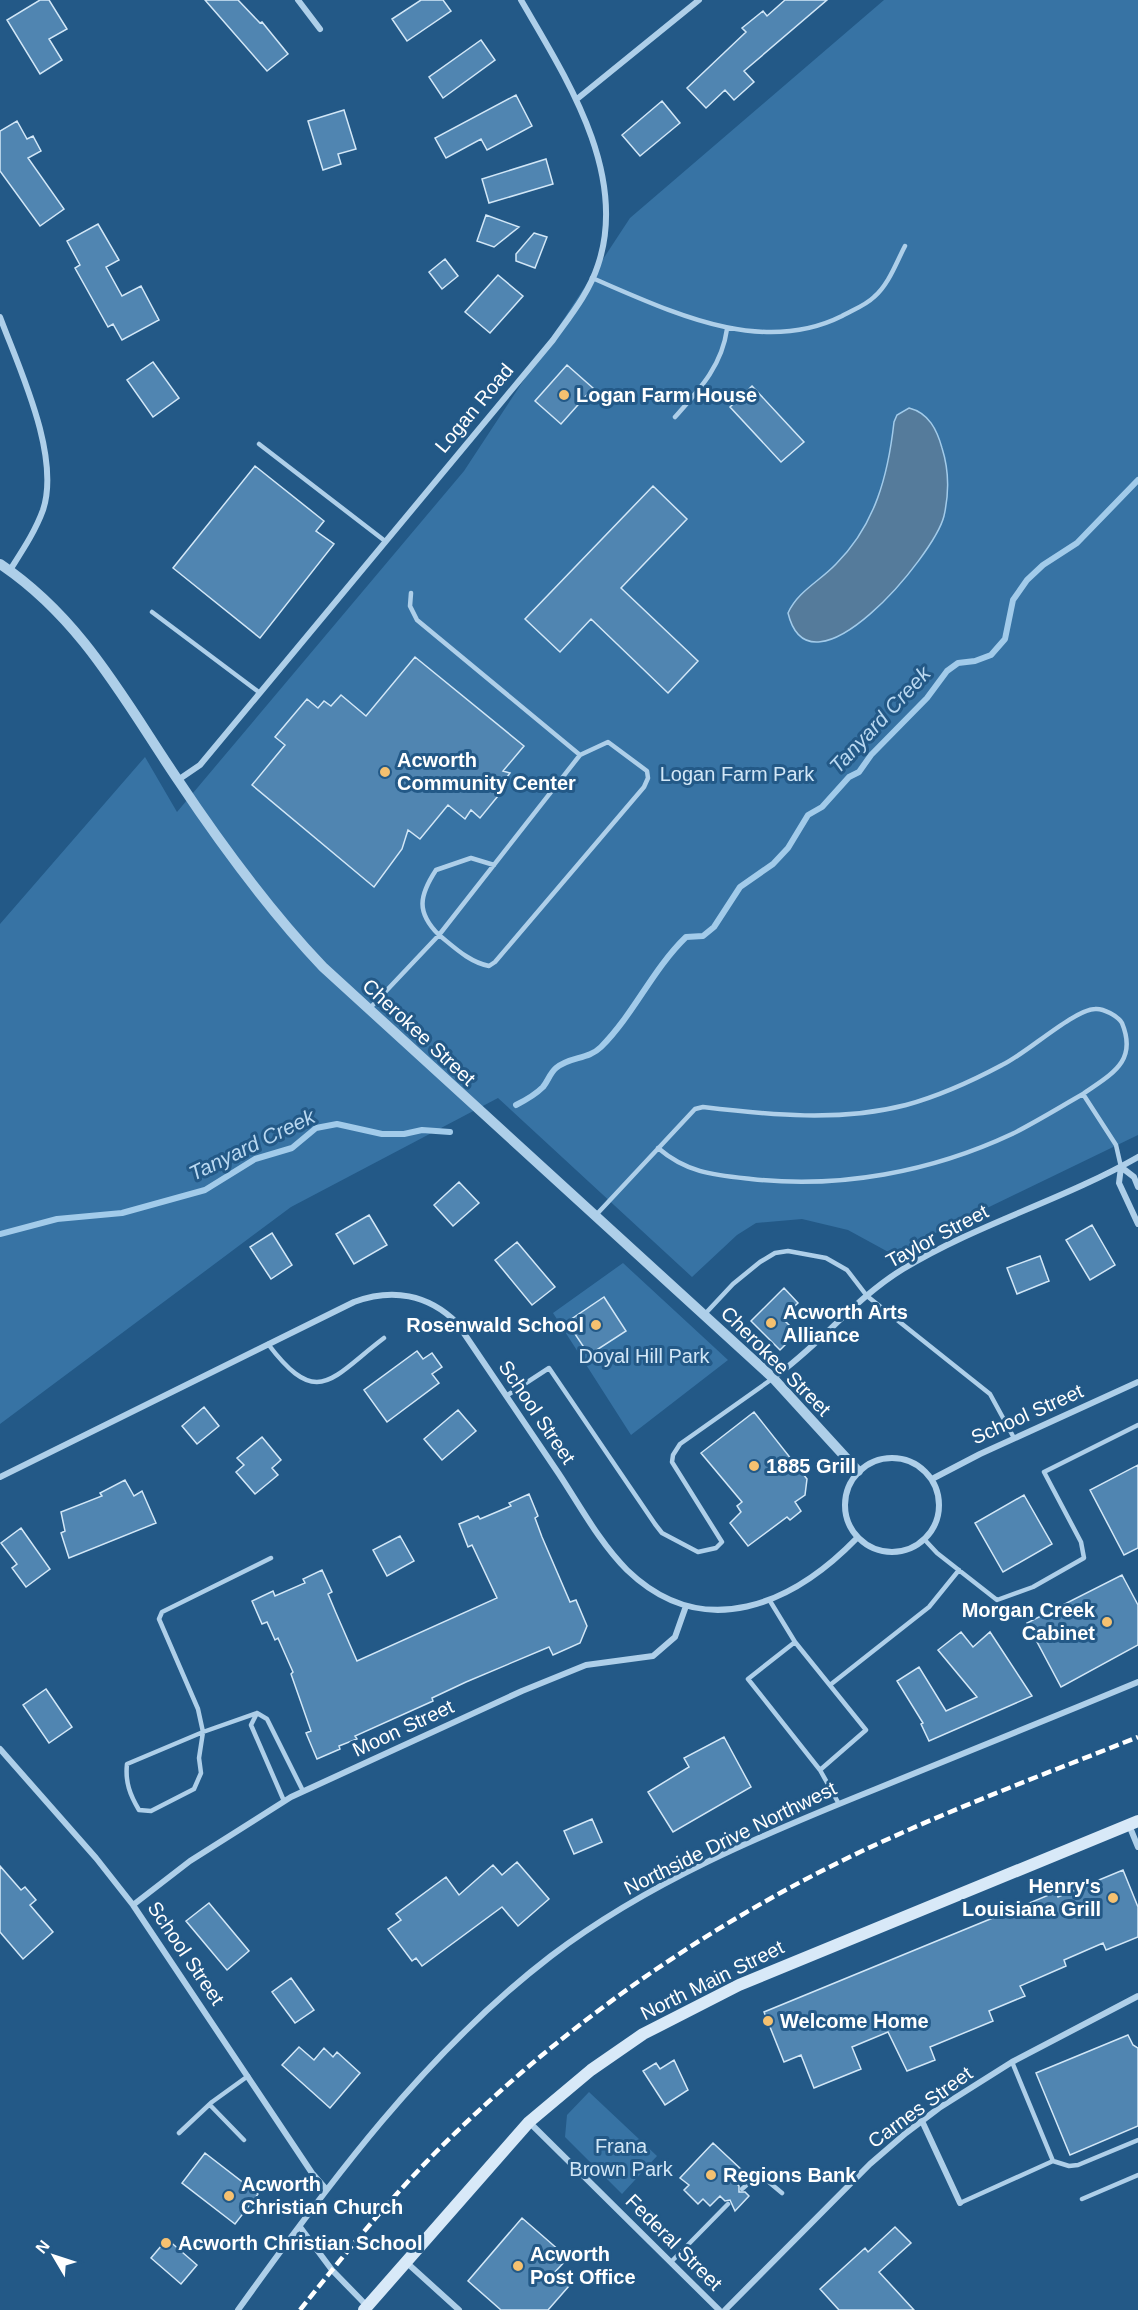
<svg xmlns="http://www.w3.org/2000/svg" width="1138" height="2310" font-family="Arial,sans-serif">
<style>
.green{fill:#3773a4}
.water{fill:#557b9b;stroke:#a2cbea;stroke-width:1.5}
.lines{fill:none;stroke-linecap:round;stroke-linejoin:round}
.stream{stroke:#a2cbea;stroke-width:6}
.building{fill:#5085b1;stroke:#d2e7f7;stroke-width:1.5}
.service{stroke:#aecfe9;stroke-width:4.5}
.minor{stroke:#aecfe9;stroke-width:6}
.tertiary{stroke:#aecfe9;stroke-width:10}
.secondary{stroke:#d8e9f8;stroke-width:12}
.rail{stroke:#fff;stroke-width:4.5;stroke-dasharray:10 4.5;stroke-linecap:butt}
.poi-dot{fill:#f5c170;stroke:#235987;stroke-width:2}
.labels{text-anchor:middle;stroke-width:6;stroke-linejoin:round;paint-order:stroke}
.poi-label{font-size:20px;font-weight:bold;fill:#fff;stroke:#235987;text-anchor:start}
.street-label{font-size:20px;fill:#fff;stroke:#235987}
.park-label{font-size:20px;fill:#d2e7f7;stroke:#235987}
.water-label{font-size:21px;font-style:italic;fill:#b9d8f1;stroke:#235987}
</style>
<rect width="100%" height="100%" fill="#235987"/>
<path class="green" d="M884,0H1138V1135L892,1254L848,1230L802,1219L756,1223L737,1235L692,1277L498,1098L291,1207L0,1424V924L145,757L177,812L464,471L630,218Z
M623,1263L728,1360L631,1435L553,1313Z
M589,2092L657,2156L622,2194L565,2137L567,2115Z"/>
<path class="water" d="M909,408C929,413 937,430 942,448C949,470 949,494 944,516C934,556 810,704 788,613C798,591 820,581 836,564C875,525 888,476 894,422L897,415Z"/>
<g class="lines">
<path class="stream" d="M516,1105C526,1100 535,1095 543,1087C548,1081 550,1073 556,1068C570,1056 588,1060 601,1047C634,1014 652,970 686,937L703,936L714,927L740,887L773,864L788,848L808,815L822,807L849,777L859,772L871,755L927,698L947,671L958,663L975,661L991,655L1005,639L1013,600L1027,580L1043,565L1077,543L1138,480
M0,1234L57,1219L122,1213L205,1190L255,1159L292,1148L316,1128L337,1124L382,1134H404L422,1130L450,1132"/>
</g>
<path class="building" d="M40,0H49L67,29L49,39L62,60L40,74L7,20Z
M205,0H238L260,23L262,22L288,54L267,71Z
M421,0H443L451,11L407,41L392,19Z
M785,0H827L744,71L754,82L734,100L725,90L706,108L687,88L746,32L742,28L763,11L767,16Z
M481,40L495,60L443,98L429,77Z
M516,95L532,126L487,150L481,139L446,158L435,138Z
M662,101L680,123L640,156L622,135Z
M344,110L356,149L338,154L341,164L323,170L308,121Z
M17,121L27,139L33,136L41,151L28,158L64,209L40,226L0,171V131Z
M546,159L553,184L489,203L482,179Z
M486,215L519,227L494,247L477,241Z
M98,224L119,260L106,267L122,296L141,286L159,320L122,340L113,324L108,327L75,268L80,265L67,241Z
M534,233L547,237L535,268L516,261V254Z
M445,259L458,276L442,289L429,272Z
M498,275L523,296L490,333L465,312Z
M153,362L179,398L153,417L127,380Z
M567,365L593,388L561,424L535,401Z
M752,386L804,442L781,462L730,407Z
M255,466L324,521L316,531L334,544L260,638L173,568Z
M653,486L687,519L621,588L698,661L668,693L591,619L560,652L525,619Z
M415,657L524,746L503,771L510,773L504,781L507,785L480,818L471,810L465,819L448,805L420,839L408,830L402,849L374,887L252,785L285,745L275,737L307,699L318,708L324,701L331,706L341,695L366,716Z
M459,1182L479,1203L453,1226L434,1205Z
M369,1215L387,1245L354,1264L336,1234Z
M1092,1225L1115,1265L1090,1280L1066,1240Z
M272,1233L292,1265L271,1279L250,1247Z
M517,1242L555,1287L532,1305L495,1260Z
M1040,1256L1049,1281L1017,1294L1007,1268Z
M784,1288L798,1303L782,1318L797,1333L780,1350L751,1321Z
M604,1297L626,1331L589,1355L567,1322Z
M417,1351L423,1359L432,1353L442,1367L432,1374L439,1383L387,1422L364,1390Z
M204,1407L219,1426L197,1444L182,1426Z
M458,1410L476,1431L442,1460L424,1439Z
M754,1412L807,1479L805,1495L795,1502L801,1511L790,1520L787,1517L748,1546L730,1523L741,1512L737,1506L742,1502L701,1453Z
M262,1437L281,1460L272,1468L278,1475L255,1494L236,1472L244,1465L237,1458Z
M1138,1465V1548L1124,1555L1090,1490Z
M125,1480L134,1496L142,1491L156,1523L69,1558L61,1533L65,1531L61,1512L102,1496L100,1493Z
M529,1494L538,1516L535,1518L542,1537L570,1602L576,1600L587,1626L580,1643L553,1655L549,1647L466,1682L432,1698L433,1701L355,1736L357,1739L339,1746L340,1749L317,1759L306,1733L311,1731L291,1674L293,1672L278,1638L275,1640L267,1622L262,1624L252,1601L273,1591L275,1596L305,1583L303,1579L322,1570L332,1592L328,1594L336,1613L357,1661L497,1598L472,1545L468,1547L459,1524L478,1516L480,1519L511,1506L509,1503Z
M1024,1495L1052,1544L1003,1572L975,1523Z
M21,1528L50,1569L26,1587L12,1568L17,1564L1,1543Z
M400,1536L414,1561L387,1576L373,1550Z
M1122,1575L1138,1605V1645L1061,1687L1027,1623Z
M961,1632L973,1647L990,1632L1032,1696L929,1741L921,1724L923,1723L897,1681L919,1667L946,1711L977,1697L938,1650Z
M46,1689L72,1727L49,1743L23,1705Z
M724,1737L751,1787L673,1832L648,1792L689,1767L684,1758Z
M592,1819L602,1842L574,1854L564,1831Z
M517,1862L549,1899L518,1926L502,1907L422,1966L416,1958L412,1961L388,1929L401,1920L396,1914L446,1877L459,1895L493,1865L502,1875Z
M0,1866L21,1890L25,1887L36,1900L30,1905L53,1932L23,1959L0,1932Z
M1123,1870L1138,1907V1937L1106,1950L1103,1943L1064,1960L1066,1966L1020,1986L1025,1996L989,2011L993,2021L930,2047L935,2060L907,2071L888,2032L852,2047L861,2069L814,2088L801,2055L784,2062L764,2012L1056,1892L1058,1897Z
M209,1903L249,1951L227,1970L186,1921Z
M291,1978L314,2010L295,2023L272,1992Z
M1128,2035L1133,2045L1138,2048V2126L1070,2155L1036,2073Z
M299,2047L314,2060L324,2048L333,2057L337,2052L360,2073L330,2108L282,2065Z
M674,2060L688,2090L665,2105L643,2071L656,2063L660,2069Z
M713,2143L743,2171L734,2181L739,2186V2192H745L749,2196L735,2211L730,2200L725,2201L720,2196L710,2206L703,2199L698,2204L684,2190L689,2185L680,2178Z
M205,2153L258,2194L235,2224L182,2183Z
M522,2218L568,2258L554,2273L569,2286L548,2310H501L468,2281Z
M895,2227L911,2243L879,2272L914,2310H839L820,2289L865,2248L868,2252Z
M167,2239L197,2265L181,2284L151,2258Z"/>
<g class="lines">
<path class="service" d="M592,278C670,311 760,357 842,316C853,310 866,305 874,297C889,284 896,263 905,246
M675,417C699,390 722,366 727,329
M259,444L385,541
M152,612L260,693
M494,865L471,858L436,870C419,896 416,912 439,935L580,755
M370,1008L439,935C454,947 469,962 489,966L495,962L644,787L648,778L647,771L608,742L580,755L417,620L410,606L411,593
M658,1148C687,1173 714,1175 751,1179C839,1189 931,1172 1012,1134C1036,1122 1060,1107 1083,1094
M596,1215L695,1109L703,1107C770,1115 840,1122 906,1105C939,1096 972,1081 1002,1065C1026,1054 1073,1010 1095,1009C1103,1008 1118,1016 1122,1023C1138,1062 1111,1074 1083,1094L1116,1145L1121,1167
M704,1315L733,1284L760,1262L775,1253L788,1251L826,1258L847,1270L867,1296L990,1394L1014,1438
M268,1344C318,1410 331,1378 384,1338
M506,1396L549,1368L655,1524L662,1533L698,1552L716,1548L722,1542L672,1462L673,1455L680,1444L772,1379
M924,1539L937,1553L997,1600L1033,1587L1084,1558L1081,1542L1044,1472L1138,1425
M770,1601L795,1642
M830,1685L929,1607L959,1570
M257,1713L203,1732L127,1764C125,1782 130,1795 139,1810L151,1811L194,1789L201,1773L199,1758L203,1732L198,1709L159,1619L162,1612L271,1558
M820,1770L866,1730L795,1642L748,1679L820,1770L839,1804
M284,1801L251,1725L257,1713L267,1719L303,1791
M210,2105L244,2140
M179,2133L212,2102L248,2076
M1053,2161L1069,2166L1078,2165L1138,2140
M742,2189L751,2181L764,2178L782,2193
M1082,2199L1138,2175
M960,2203L1053,2161L1012,2062
M671,2262L728,2204"/>
<path class="minor" d="M298,0L320,29
M577,99L699,0
M0,317C19,368 61,456 43,510C35,532 22,551 10,570
M178,780L200,765L553,340C570,316 589,293 598,265C629,173 565,76 521,0
M1121,1167L1119,1183L1138,1224
M1121,1167L1134,1177L1138,1187
M773,1378C819,1346 854,1299 903,1269C977,1224 1063,1200 1138,1157
M845 1505a47 47 0 1 1 94 0a47 47 0 1 1-94 0Z
M0,1477L354,1302C392,1288 428,1294 457,1323C491,1373 525,1423 559,1474C580,1506 600,1543 627,1570C704,1644 793,1604 857,1538
M932,1479L980,1454L1138,1382
M0,1749L96,1858L133,1905L312,2173L326,2189
M1129,1825L1138,1847
M133,1905L190,1861L291,1797L522,1691L586,1665L653,1656L675,1637L686,1606
M922,2121L960,2203
M529,2122L719,2310
M300,2227L332,2270L367,2306
M406,2262L459,2310
M238,2310C329,2183 426,2052 551,1956C648,1882 764,1834 876,1789C964,1753 1051,1718 1138,1682
M725,2310L870,2164L906,2133L939,2108L1012,2062L1138,1996"/>
<path class="tertiary" d="M0,564C82,619 124,700 178,780C222,846 268,909 323,967L773,1378L858,1471"/>
<path class="secondary" d="M364,2310L529,2122L591,2070L643,2034L739,1985L1138,1821"/>
<path class="rail" d="M300,2310C343,2256 387,2202 435,2153C558,2029 703,1927 860,1852C951,1809 1045,1774 1138,1737"/>
</g>
<g class="poi-dot">
<circle cx="564" cy="395" r="6"/>
<circle cx="385" cy="772" r="6"/>
<circle cx="771" cy="1323" r="6"/>
<circle cx="596" cy="1325" r="6"/>
<circle cx="754" cy="1466" r="6"/>
<circle cx="1107" cy="1622" r="6"/>
<circle cx="1113" cy="1898" r="6"/>
<circle cx="768" cy="2021" r="6"/>
<circle cx="711" cy="2175" r="6"/>
<circle cx="229" cy="2196" r="6"/>
<circle cx="166" cy="2243" r="6"/>
<circle cx="518" cy="2266" r="6"/>
</g>
<g class="labels">
<g class="poi-label">
<text x="576" y="402">Logan Farm House</text>
<text x="397" y="767">Acworth<tspan x="397" dy="23">Community Center</tspan></text>
<text x="783" y="1319">Acworth Arts<tspan x="783" dy="23">Alliance</tspan></text>
<text x="584" y="1332" text-anchor="end">Rosenwald School</text>
<text x="766" y="1473">1885 Grill</text>
<text x="1095" y="1617" text-anchor="end">Morgan Creek<tspan x="1095" dy="23">Cabinet</tspan></text>
<text x="1101" y="1893" text-anchor="end">Henry's<tspan x="1101" dy="23">Louisiana Grill</tspan></text>
<text x="780" y="2028">Welcome Home</text>
<text x="723" y="2182">Regions Bank</text>
<text x="241" y="2191">Acworth<tspan x="241" dy="23">Christian Church</tspan></text>
<text x="178" y="2250">Acworth Christian School</text>
<text x="530" y="2261">Acworth<tspan x="530" dy="23">Post Office</tspan></text>
</g>
<g class="street-label">
<text transform="translate(474 408) rotate(-50)" y="7">Logan Road</text>
<text transform="translate(419 1032) rotate(43)" y="7">Cherokee Street</text>
<text transform="translate(937 1236) rotate(-28)" y="7">Taylor Street</text>
<text transform="translate(776 1361) rotate(45)" y="7">Cherokee Street</text>
<text transform="translate(537 1412) rotate(56)" y="7">School Street</text>
<text transform="translate(1027 1414) rotate(-24)" y="7">School Street</text>
<text transform="translate(403 1728) rotate(-25)" y="7">Moon Street</text>
<text transform="translate(730 1838) rotate(-26)" y="7">Northside Drive Northwest</text>
<text transform="translate(186 1953) rotate(56)" y="7">School Street</text>
<text transform="translate(712 1980) rotate(-26)" y="7">North Main Street</text>
<text transform="translate(920 2107) rotate(-36)" y="7">Carnes Street</text>
<text transform="translate(674 2242) rotate(45)" y="7">Federal Street</text>
</g>
<g class="park-label">
<text x="737" y="781">Logan Farm Park</text>
<text x="644" y="1363">Doyal Hill Park</text>
<text x="621" y="2153">Frana<tspan x="621" dy="23">Brown Park</tspan></text>
</g>
<g class="water-label">
<text transform="translate(880 720) rotate(-47)" y="7">Tanyard Creek</text>
<text transform="translate(252 1145) rotate(-26)" y="7">Tanyard Creek</text>
</g>
</g>
<g transform="translate(54 2256) rotate(309)" stroke="#235987" stroke-width="4.5" paint-order="stroke">
<path d="M0-4.5L10 22L0 15L-10 22Z" fill="#ffffff"/>
<text y="-9" font-size="16" font-weight="bold" text-anchor="middle" fill="#ffffff">N</text>
</g>
</svg>
